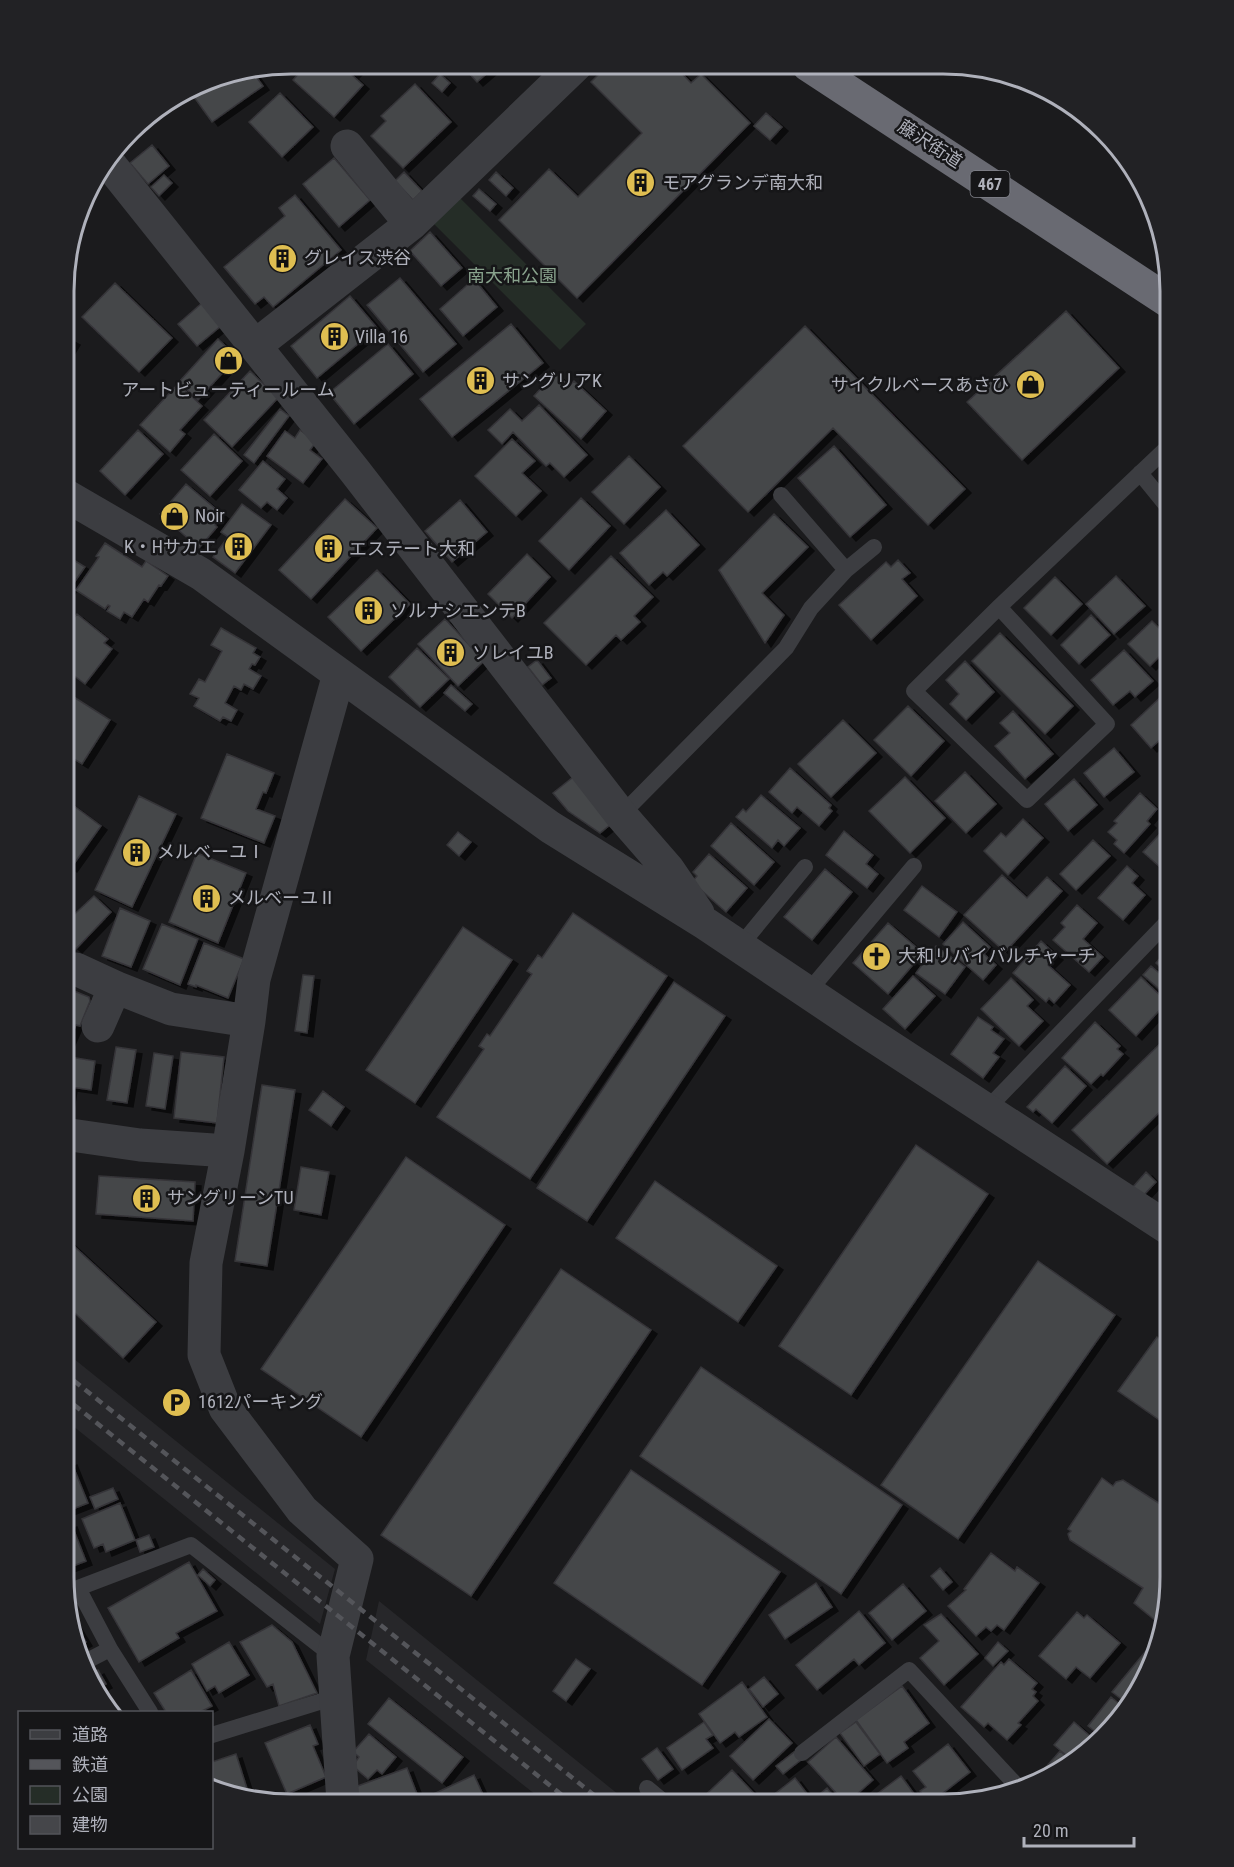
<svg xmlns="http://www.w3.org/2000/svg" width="1234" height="1867" font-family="'Roboto Condensed','Noto Sans JP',sans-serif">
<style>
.built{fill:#27272a}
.green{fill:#252d27}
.building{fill:#45464a;stroke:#363539;stroke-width:1.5;filter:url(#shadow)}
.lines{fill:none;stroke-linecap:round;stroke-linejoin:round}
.lane{stroke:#3c3d41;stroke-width:16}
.street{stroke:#3c3d41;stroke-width:33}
.highway{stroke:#696a72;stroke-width:33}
.rail{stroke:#54555a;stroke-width:4.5;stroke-dasharray:8 6;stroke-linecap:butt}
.labels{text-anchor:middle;stroke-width:5;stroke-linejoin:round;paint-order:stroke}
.shield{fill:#161618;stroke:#81828a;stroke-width:1.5}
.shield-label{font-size:16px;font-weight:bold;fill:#afb1bb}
.street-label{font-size:18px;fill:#afb1bb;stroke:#161618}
.poi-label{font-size:18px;fill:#afb1bb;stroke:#161618;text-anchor:start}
.park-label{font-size:18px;fill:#89a38d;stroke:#161618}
.rim{fill:none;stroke:#afb1bb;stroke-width:3}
</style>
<defs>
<filter id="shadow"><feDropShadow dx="6" dy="4" stdDeviation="0" flood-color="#0009"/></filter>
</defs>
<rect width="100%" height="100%" fill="#1b1b1d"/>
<path class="built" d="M63,1350L335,1569L320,1624L63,1418Z
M379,1601L629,1803H546L366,1660Z"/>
<path class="green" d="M459,197L586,324L560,350L433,223Z"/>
<path class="building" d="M308,63H352L358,69L352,75L363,85L334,117L293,80Z
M460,63L498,64L477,82Z
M609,64H673L691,83L701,74L750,123L577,298L499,220L549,169L578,197L642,133L591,82Z
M252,71L263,86L212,122L189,90L204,80Z
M440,74L450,83L442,92L432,83Z
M415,84L451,122L403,168L371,136L386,121L381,116Z
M280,93L313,127L282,157L249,122Z
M766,113L782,127L770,140L754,126Z
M152,145L169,166L148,184L130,163Z
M334,158L370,200L339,227L303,184Z
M404,172L422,191L413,200L395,181Z
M496,172L513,188L506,196L489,180Z
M164,175L172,183L159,196L151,187Z
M479,189L496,204L490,211L473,196Z
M295,195L341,250L273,307L264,297L255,304L224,267L285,216L279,208Z
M430,232L462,268L441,286L410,251Z
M400,278L456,344L423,372L367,305Z
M474,279L497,307L463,336L440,309Z
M115,283L172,338L139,372L82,317Z
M350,296L377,328L317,378L291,346Z
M202,303L221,326L197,346L178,324Z
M1066,311L1119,368L1022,460L967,402Z
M511,324L543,363L452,437L420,399Z
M805,326L965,489L928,525L833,428L748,512L683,446Z
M65,336L74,341L65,356Z
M218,339L237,357L198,400L179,382Z
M388,344L413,374L354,424L329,393Z
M250,371L278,398L232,447L204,420Z
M555,373L569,386L574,381L606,411L581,439L534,396Z
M178,384L202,406L180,430L185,434L170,452L140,425Z
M539,405L587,455L564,477L550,463L546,466L513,432L502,444L488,430L510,409L522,421Z
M280,409L289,416L254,463L244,455Z
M138,430L163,454L125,495L100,471Z
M300,430L316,442L310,450L322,459L303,483L267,456L285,431L295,438Z
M214,434L242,461L210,496L181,470Z
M512,439L535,461L522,473L541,491L516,516L475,476Z
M834,446L886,505L850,537L798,478Z
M629,456L660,487L624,524L592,492Z
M263,461L285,479L277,489L287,498L277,510L267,502L261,508L239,490Z
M1171,465V478L1164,471Z
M186,484L223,515L215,525L217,527L199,548L160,514Z
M581,498L610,526L569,570L539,541Z
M345,499L377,528L311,599L279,570Z
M460,500L487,532L452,562L425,531Z
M242,504L271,525L235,573L213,557L228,537L221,532Z
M666,510L699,545L667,576L663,572L649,585L620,553Z
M774,514L808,547L762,593L784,615L765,643L719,570Z
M105,543L142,567L146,561L168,576L161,586L159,585L148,602L144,599L132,617L124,612L120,619L107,611L110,606L108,605L105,609L76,590L99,557L96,556Z
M64,554L85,567L64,597Z
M527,554L550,577L512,618L488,594Z
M611,556L653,597L634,616L640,622L621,640L616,635L586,665L544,623Z
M898,560L910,573L902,579L917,596L871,640L839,605L886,562L891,567Z
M377,570L410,604L361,651L328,617Z
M1116,576L1145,606L1114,634L1086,604Z
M1055,577L1082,604L1051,635L1024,608Z
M1171,606V621L1163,613Z
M77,614L108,639L104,643L112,649L85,684L64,668V630Z
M1091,615L1110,635L1079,664L1061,645Z
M445,619L484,661L458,686L418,644Z
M1152,621L1171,640V645L1150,666L1128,644Z
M221,628L256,648L253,653L260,657L255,665L252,664L249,669L261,676L253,689L244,684L241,690L234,686L225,703L237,710L231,721L223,717L220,721L194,706L199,698L190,694L199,679L205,682L222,651L211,645Z
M1000,633L1073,706L1045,734L972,661Z
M417,648L449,679L420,707L389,677Z
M1124,650L1153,681L1135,697L1130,691L1113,705L1091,680Z
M537,660L551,678L542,685L528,667Z
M965,661L994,692L966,720L950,704L959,694L946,680Z
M1171,671V692L1160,681Z
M451,685L472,704L465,711L444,693Z
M1165,693L1171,699V730L1151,748L1131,725Z
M69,694L110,720L82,764L64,753V702Z
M908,706L944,741L911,776L874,740Z
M1013,711L1053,754L1025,779L995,746L1010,733L1000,723Z
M843,720L876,753L831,797L798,764Z
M1171,744V757L1165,750Z
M1114,748L1134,772L1104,797L1084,773Z
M227,754L274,773L266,793L263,792L256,809L275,816L264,843L201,818Z
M790,768L831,805L829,808L832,811L819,826L797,807L792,813L769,792Z
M965,772L996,804L966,833L935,801Z
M577,774L615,821L600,833L568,811L553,793Z
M905,777L945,818L910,853L869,811Z
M1074,779L1097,805L1068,831L1045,804Z
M1140,793L1157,809L1147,821L1150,824L1124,853L1114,844L1117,840L1108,832L1117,823L1114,821Z
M761,795L800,828L784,846L778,840L772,848L736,817L743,809L746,812Z
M139,796L176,814L132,907L95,890Z
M66,800L101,826L71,868L64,863V803Z
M1023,819L1043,838L1008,875L984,851L1001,833L1006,837Z
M1171,822V864L1167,861L1161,868L1143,852Z
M731,823L774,862L754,885L711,846Z
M844,831L873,855L866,864L878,874L867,888L826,855Z
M458,832L471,842L459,856L447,845Z
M1093,840L1110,856L1076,890L1060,874Z
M197,853L246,873L218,943L169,922Z
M709,854L747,888L726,912L692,882L697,876L693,872Z
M1127,866L1138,876L1132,883L1145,895L1123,920L1098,898Z
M825,869L852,892L812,940L784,917Z
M1002,875L1027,898L1047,877L1062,891L1005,952L964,915Z
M922,886L957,912L939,937L904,910Z
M94,896L111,912L76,949L70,943L64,949V924Z
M1077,905L1097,923L1083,939L1103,957L1089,972L1053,940L1065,927L1061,923Z
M120,908L150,921L131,967L102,956Z
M573,913L667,976L530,1179L437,1117L484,1049L479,1046L487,1034L490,1036L532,974L527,971L538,955L542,958Z
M963,922L990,947L984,954L996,965L983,980L943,944Z
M888,923L923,953L888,994L853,963Z
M162,924L198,939L180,985L143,969Z
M463,927L512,960L415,1103L366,1070Z
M1041,941L1057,956L1048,965L1070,985L1054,1003L1049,998L1046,1002L1013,973Z
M204,943L244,959L228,998L196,985V987L188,984Z
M936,946L965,967L945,994L916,973Z
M1171,946V977L1156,963Z
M1151,966L1171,983V999L1143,975Z
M303,975L314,976L307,1033L295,1031Z
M913,976L935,996L905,1029L883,1009Z
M1141,977L1167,1002L1136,1036L1109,1010Z
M1011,978L1033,1000L1027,1006L1043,1021L1019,1046L981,1009Z
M674,982L725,1016L587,1221L537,1188Z
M64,987L89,997L90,1001L80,1026L76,1025L66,1048L64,1047Z
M978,1017L993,1027L991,1030L1004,1039L993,1053L999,1057L983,1078L951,1054Z
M1095,1022L1120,1046L1117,1049L1123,1054L1103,1076L1101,1074L1091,1084L1062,1058Z
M1171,1033V1101L1107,1164L1072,1130Z
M116,1047L136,1050L127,1103L107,1100Z
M181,1052L224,1057L217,1123L174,1118Z
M154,1053L173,1056L165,1109L146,1106Z
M64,1056L95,1061L91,1090L71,1087L68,1106L64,1105Z
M1065,1066L1086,1086L1052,1123L1036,1109L1033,1112L1027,1107Z
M262,1085L295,1090L267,1266L235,1261Z
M323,1091L344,1107L331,1126L309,1110Z
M916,1145L988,1194L851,1395L779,1346Z
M406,1157L505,1225L361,1437L261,1369Z
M1171,1163V1176L1164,1170Z
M301,1167L329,1172L321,1215L294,1210Z
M1146,1172L1156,1182L1142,1197L1132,1188Z
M99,1176L195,1182L193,1221L96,1214Z
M655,1181L777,1266L738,1322L616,1238Z
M63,1236L156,1322L123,1358L63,1302Z
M1038,1261L1115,1315L958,1539L881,1485Z
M561,1269L651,1330L471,1596L381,1535Z
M1171,1307V1325L1162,1320Z
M1157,1337L1171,1347V1422L1168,1426L1118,1391Z
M701,1367L902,1505L841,1594L640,1456Z
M71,1461L88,1503L63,1513V1465Z
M631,1470L780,1572L702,1685L554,1583Z
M1102,1478L1113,1486L1116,1482L1123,1480L1171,1511L1170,1591L1162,1626L1134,1603L1143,1588L1070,1540L1068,1534L1071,1531L1068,1529Z
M113,1488L118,1499L95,1509L90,1497Z
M120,1503L135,1540L106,1552L103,1544L94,1548L82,1519Z
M71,1523L86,1561L63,1570V1526Z
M149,1535L154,1547L140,1552L136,1540Z
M991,1553L1015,1571L1017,1567L1039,1583L1004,1630L997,1625L991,1631L986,1627L976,1636L948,1606L966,1590L964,1589Z
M189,1562L217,1611L176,1633L179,1638L139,1662L108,1608Z
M940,1568L952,1582L943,1590L931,1576Z
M203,1569L215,1580L210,1586L198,1575Z
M816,1583L832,1607L785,1639L769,1615Z
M903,1584L926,1611L892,1640L869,1613Z
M859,1611L885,1643L859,1665L854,1659L817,1690L796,1665Z
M1077,1612L1084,1618L1087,1615L1120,1643L1090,1678L1076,1667L1066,1679L1039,1656Z
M941,1614L978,1654L944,1685L920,1658L939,1641L924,1625Z
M72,1619L86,1642L77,1647Z
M272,1625L292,1642L317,1693L279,1706L273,1684L267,1687L240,1642Z
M229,1642L249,1675L219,1693L215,1686L207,1691L192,1664Z
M998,1642L1008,1651L993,1666L985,1658Z
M1145,1652L1155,1659L1154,1663L1129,1705L1112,1692Z
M576,1659L590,1669L566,1701L553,1691Z
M1009,1659L1037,1683L1032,1689L1036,1692L1033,1696L1038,1701L1018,1723L1021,1725L1007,1740L988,1723L984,1727L961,1707L1001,1662L1004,1665Z
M98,1670L106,1684L100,1687L116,1712H109L88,1676Z
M191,1670L212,1706L200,1712H166L154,1693Z
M764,1677L778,1694L763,1707L749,1689Z
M742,1682L767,1717L739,1737L735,1732L720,1743L699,1714Z
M902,1686L929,1723L904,1742L908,1748L887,1763L856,1720Z
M1111,1697L1127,1710L1102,1737L1088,1726Z
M389,1698L463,1757L442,1783L368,1724Z
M769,1719L792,1743L753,1780L730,1756Z
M704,1722L713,1735L706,1739L713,1748L682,1770L667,1748Z
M856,1722L880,1754L864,1766L840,1733Z
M1074,1722L1097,1742L1082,1757L1074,1762L1054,1745Z
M310,1725L318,1744L313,1746L326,1777L287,1794L265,1743Z
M369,1734L396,1757L382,1774L377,1770L368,1779L353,1766L359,1757L353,1752Z
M836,1737L873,1780L846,1804L808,1762Z
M948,1744L970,1772L929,1804L920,1791L926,1787L913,1771Z
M657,1748L673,1769L658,1780L642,1759Z
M1060,1751L1073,1762L1033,1785L1031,1784Z
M794,1752L801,1760L783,1774L776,1766Z
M236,1754L250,1798L248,1799L212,1789V1762Z
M407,1768L417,1794L394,1802H361L355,1787Z
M732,1770L763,1803H697Z
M474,1775L485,1799L478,1803H424L423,1799Z
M901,1776L920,1802L918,1804H878L873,1797Z
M795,1778L815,1804H770L767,1800Z
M827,1788L839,1804H817L814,1799Z"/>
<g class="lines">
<path class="lane" d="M1140,473L1171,511
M781,495L846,570
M999,607L1107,724L1027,800L914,691L999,607L1171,444
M621,815L786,648L811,608L846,570L874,547
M740,946L805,867
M808,992L914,866
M986,1110L1171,918
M81,1664L110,1649
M150,1712L110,1649L78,1588L191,1545L333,1656
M212,1735L335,1697
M802,1753L909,1670L1020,1789
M647,1788L665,1803"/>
<path class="street" d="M347,146L411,224
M108,162L354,470L621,815L668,869L698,913
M256,345L411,224L577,64
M65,495L201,574L550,827L706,924L864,1030L1171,1230
M339,674L254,979L249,1021L228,1151L206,1263L204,1355L225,1408L302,1510L357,1559L333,1656L343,1802
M76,969L115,987L171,1009L249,1021
M98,1026L115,987
M64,1134L140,1145L228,1151"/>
<path class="highway" d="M808,65L1171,303"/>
<path class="rail" d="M63,1372L604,1803
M63,1396L572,1803"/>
</g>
<defs>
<symbol id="building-disc" viewBox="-11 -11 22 22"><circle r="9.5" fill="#dfbe51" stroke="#161618"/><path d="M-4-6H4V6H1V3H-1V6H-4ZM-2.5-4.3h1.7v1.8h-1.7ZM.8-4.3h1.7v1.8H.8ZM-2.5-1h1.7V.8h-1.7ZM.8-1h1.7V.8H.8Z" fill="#111"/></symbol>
<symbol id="shop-disc" viewBox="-11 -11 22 22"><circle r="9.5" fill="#dfbe51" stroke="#161618"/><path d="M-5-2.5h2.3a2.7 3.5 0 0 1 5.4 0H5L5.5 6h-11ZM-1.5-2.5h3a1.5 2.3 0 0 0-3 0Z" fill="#111"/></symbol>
<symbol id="church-disc" viewBox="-11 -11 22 22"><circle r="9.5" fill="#dfbe51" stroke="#161618"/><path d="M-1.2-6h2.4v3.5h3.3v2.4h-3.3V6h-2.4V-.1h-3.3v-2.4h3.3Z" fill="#111"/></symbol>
<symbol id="parking-disc" viewBox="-11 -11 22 22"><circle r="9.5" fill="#dfbe51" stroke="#161618"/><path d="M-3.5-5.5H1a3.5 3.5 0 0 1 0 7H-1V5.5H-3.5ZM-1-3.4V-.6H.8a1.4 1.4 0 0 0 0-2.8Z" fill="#111"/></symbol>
</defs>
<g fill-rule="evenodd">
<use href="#building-disc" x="624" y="166" width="33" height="33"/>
<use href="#building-disc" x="266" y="242" width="33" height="33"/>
<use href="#building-disc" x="318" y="320" width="33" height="33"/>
<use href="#shop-disc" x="212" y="344" width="33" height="33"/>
<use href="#building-disc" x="464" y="364" width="33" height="33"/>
<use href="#shop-disc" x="1014" y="368" width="33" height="33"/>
<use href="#shop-disc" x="158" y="500" width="33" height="33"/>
<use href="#building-disc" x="222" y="530" width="33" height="33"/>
<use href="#building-disc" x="312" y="532" width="33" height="33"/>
<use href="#building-disc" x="352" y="594" width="33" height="33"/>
<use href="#building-disc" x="434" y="636" width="33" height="33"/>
<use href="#building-disc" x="120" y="836" width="33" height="33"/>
<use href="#building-disc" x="190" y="882" width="33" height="33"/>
<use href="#church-disc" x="860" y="940" width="33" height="33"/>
<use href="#building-disc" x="130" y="1182" width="33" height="33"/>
<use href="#parking-disc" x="160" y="1386" width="33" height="33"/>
</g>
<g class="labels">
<rect class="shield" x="970.5" y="171" width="39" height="26" rx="4.5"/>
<g class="shield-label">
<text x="990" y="190">467</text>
</g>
<g class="street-label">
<text transform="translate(930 144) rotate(33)" y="6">藤沢街道</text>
</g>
<g class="poi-label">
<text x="662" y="189">モアグランデ南大和</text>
<text x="304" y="264">グレイス渋谷</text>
<text x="355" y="343">Villa 16</text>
<text x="502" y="387">サングリアK</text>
<text x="1009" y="391" text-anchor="end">サイクルベースあさひ</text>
<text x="228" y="396" text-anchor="middle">アートビューティールーム</text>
<text x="195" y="522">Noir</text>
<text x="217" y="553" text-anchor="end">K・Hサカエ</text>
<text x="349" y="555">エステート大和</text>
<text x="390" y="617">ソルナシエンテB</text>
<text x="472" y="659">ソレイユB</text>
<text x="157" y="858">メルベーユⅠ</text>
<text x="228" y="904">メルベーユⅡ</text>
<text x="898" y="962">大和リバイバルチャーチ</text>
<text x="167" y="1204">サングリーンTU</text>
<text x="198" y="1408">1612パーキング</text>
</g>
<g class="park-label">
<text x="512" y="282">南大和公園</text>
</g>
</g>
<path d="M0 0H1234V1867H0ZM291 74H943A217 217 0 0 1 1160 291V1577A217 217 0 0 1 943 1794H291A217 217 0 0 1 74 1577V291A217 217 0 0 1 291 74Z" fill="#222225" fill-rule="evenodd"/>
<path class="rim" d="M291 74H943A217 217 0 0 1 1160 291V1577A217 217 0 0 1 943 1794H291A217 217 0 0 1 74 1577V291A217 217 0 0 1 291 74Z"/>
<rect x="18" y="1711" width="195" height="138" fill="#161618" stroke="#535459" stroke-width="1.5"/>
<rect x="30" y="1730" width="30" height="9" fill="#3c3d41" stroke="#535459" stroke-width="1.5"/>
<text x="72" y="1741" font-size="18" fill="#afb1bb">道路</text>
<rect x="30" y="1760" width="30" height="9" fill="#54555a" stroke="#535459" stroke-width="1.5"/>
<text x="72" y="1771" font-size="18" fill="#afb1bb">鉄道</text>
<rect x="30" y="1786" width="30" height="18" fill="#252d27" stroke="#535459" stroke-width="1.5"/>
<text x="72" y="1801" font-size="18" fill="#afb1bb">公園</text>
<rect x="30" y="1816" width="30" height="18" fill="#45464a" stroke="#535459" stroke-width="1.5"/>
<text x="72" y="1831" font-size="18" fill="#afb1bb">建物</text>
<path d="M1024 1837v9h110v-9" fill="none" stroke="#afb1bb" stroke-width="3"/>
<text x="1033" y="1837" font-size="18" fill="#afb1bb" stroke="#161618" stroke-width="4.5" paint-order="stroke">20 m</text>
</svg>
